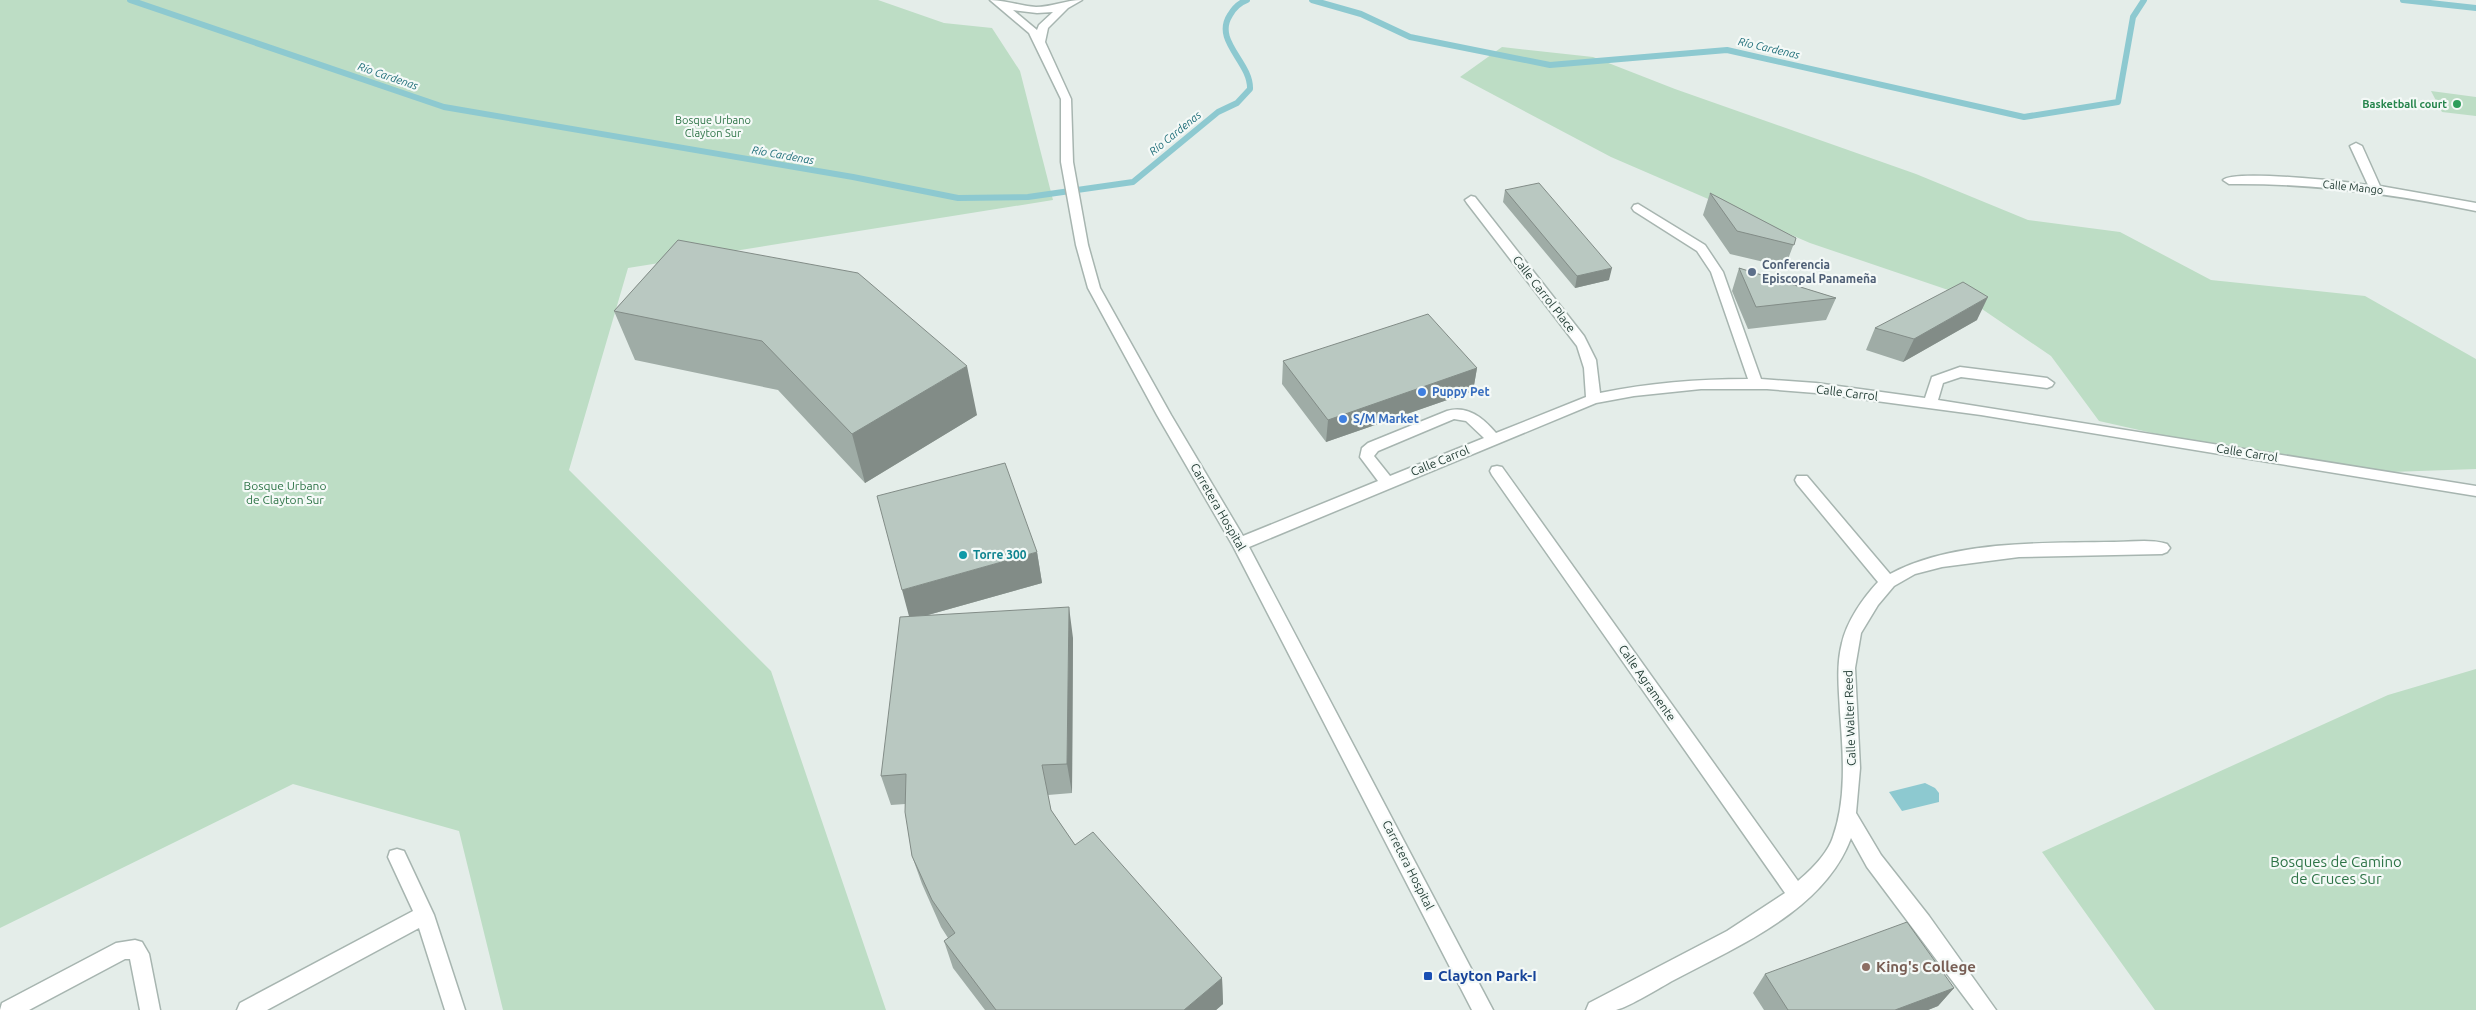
<svg xmlns="http://www.w3.org/2000/svg" width="2476" height="1010" font-family="Ubuntu,sans-serif">
<style>
.green{fill:#bdddc5}
.water{fill:#8dc9d0}
.lines{fill:none;stroke-linecap:round;stroke-linejoin:round}
.stream{stroke:#8dc9d0;stroke-width:6}
.minor-casing{stroke:#a7b5b0;stroke-width:3}
.minor{fill:#fff;fill-rule:evenodd}
.wall{fill:#9faca6}
.shaded-wall{fill:#828c87}
.building{fill:#b9c8c1;stroke:#828c87}
.leisure-dot{fill:#2e9e5b;stroke:#f4f9f7;stroke-width:2}
.service-dot{fill:#5c6f8a;stroke:#f4f9f7;stroke-width:2}
.shop-dot{fill:#3f7fe0;stroke:#f4f9f7;stroke-width:2}
.culture-dot{fill:#0f9aa8;stroke:#f4f9f7;stroke-width:2}
.education-dot{fill:#8d6e63;stroke:#f4f9f7;stroke-width:2}
.transit-dot{fill:#1a4fb4;stroke:#f4f9f7;stroke-width:2}
.labels{text-anchor:middle;stroke-width:4.5;stroke-linejoin:round;paint-order:stroke}
.far-water-label{font-size:11px;font-style:italic;fill:#1f6e79;stroke:#f4f9f7}
.far-leisure-label{font-size:11px;font-weight:bold;fill:#27864d;stroke:#f4f9f7;text-anchor:end}
.far-park-label{font-size:11px;fill:#2e7447;stroke:#f4f9f7}
.far-street-label{font-size:11px;fill:#243e36;stroke:#f4f9f7}
.service-label{font-size:12px;font-weight:bold;fill:#4e5e75;stroke:#f4f9f7;text-anchor:start}
.street-label{font-size:12px;fill:#243e36;stroke:#f4f9f7}
.shop-label{font-size:12px;font-weight:bold;fill:#366cbe;stroke:#f4f9f7;text-anchor:start}
.park-label{font-size:12px;fill:#2e7447;stroke:#f4f9f7}
.culture-label{font-size:12px;font-weight:bold;fill:#0d838f;stroke:#f4f9f7;text-anchor:start}
.near-park-label{font-size:15px;fill:#2e7447;stroke:#f4f9f7}
.near-education-label{font-size:15px;font-weight:bold;fill:#785e54;stroke:#f4f9f7;text-anchor:start}
.near-transit-label{font-size:15px;font-weight:bold;fill:#164399;stroke:#f4f9f7;text-anchor:start}
</style>
<rect width="100%" height="100%" fill="#e4ede9"/>
<path class="green" d="M0,0H878L944,23L992,28L1020,71L1053,200L628,268L569,470L771,671L886,1010H503L459,831L293,784L0,928Z
M1502,47L1593,57L1675,89L1916,174L2028,220L2120,232L2211,280L2365,296L2476,359V469L2335,474L2099,421L2051,356L1960,294L1810,243L1611,157L1460,77Z
M2431,91L2476,97V116L2442,112Z
M2476,669V1010H2155L2042,852L2388,695Z"/>
<path class="water" d="M1925,783L1935,788L1939,793V802L1902,811L1889,792Z"/>
<g class="lines">
<path class="stream" d="M130,0L444,107L853,177L958,198L1028,197L1133,182L1218,112L1237,103L1250,89C1251,62 1213,41 1230,15C1234,8 1239,3 1247,0
M1312,0L1361,14L1410,37L1550,65L1727,50L2024,117L2118,102L2133,17L2144,0
M2403,0L2476,8"/>
<defs>
<path id="minor" d="M990,0C1005,0 1020,6 1036,7C1052,7 1066,0 1082,0L1068,8L1048,28L1045,42L1071,99L1073,162L1088,245L1100,288L1171,415L1243,536L1378,481L1360,457L1362,448L1368,443L1447,411C1468,405 1483,418 1496,433L1586,397L1584,368L1577,346L1467,203L1465,200L1471,196L1475,197L1584,336L1596,360L1600,393C1649,383 1697,379 1748,379L1711,272L1697,251L1634,211L1632,208L1634,205L1638,204L1705,245L1723,272L1761,379L1816,383L1925,398L1932,377L1960,367L2047,378L2054,383L2052,386L2047,388L1961,377L1943,383L1938,400L2476,486V496L1981,415L1816,393L1767,389H1701L1634,396L1596,403L1249,547L1493,1010H1472L1233,546L1157,415L1088,288L1076,245L1061,162V99L1029,33ZM1013,10L1037,13L1053,12L1039,25L1037,30ZM1454,419L1466,421L1484,438L1390,476L1374,456L1378,451Z
M2356,143L2362,146L2380,186L2476,203V211C2394,194 2313,183 2229,184L2223,180C2233,169 2348,182 2368,185L2350,146Z
M1497,466L1502,467L1798,881C1811,870 1828,853 1833,837C1847,798 1843,752 1840,712C1839,689 1836,666 1842,643C1847,621 1863,598 1878,582L1797,484L1795,480L1797,476H1807L1890,574C1953,540 2045,543 2114,542C2131,542 2152,539 2167,544L2170,548L2167,552L2162,554L2019,557L1942,567L1915,574L1894,586L1878,605L1861,633L1855,668L1860,768L1856,813L1881,855L1929,916L1996,1010H1974L1867,867L1851,838C1824,911 1737,946 1674,980C1659,988 1631,1006 1616,1010C1608,1010 1595,1010 1586,1010L1589,1003L1727,931L1785,893L1492,475L1490,471L1492,467Z
M397,849L404,851L434,915L465,1010H445L419,928L267,1010H237L240,1003L413,911L388,857L390,851Z
M135,940L142,942L149,954L160,1010H140L130,959H125L29,1010H0L2,1003L116,943Z"/>
</defs>
<use href="#minor" class="minor-casing"/>
<use href="#minor" class="minor"/>
</g>
<path class="wall" d="M1505,190L1609,280L1575,288L1503,202Z
M1710,193L1796,238L1785,267L1730,254L1703,215Z
M678,240L977,415L865,483L778,390L635,360L614,311Z
M1739,268L1836,298L1826,320L1748,329L1732,291Z
M1977,320L1903,362L1866,350L1875,328Z
M1283,361L1477,368L1473,391L1326,442L1282,384Z
M1037,552L1042,583L928,615L1073,638L1072,793L1048,795L1051,810L1075,845L1222,978L1223,1004L1216,1010H985L953,968L944,941L948,938L941,927L922,884L912,856L905,804L891,805L881,776L909,617Z
M1765,974L1954,988L1938,1006L1928,1010H1764L1753,993Z"/>
<path class="shaded-wall" d="M1612,268L1609,280L1575,288L1577,276Z
M1988,297L1977,320L1903,362L1914,339Z
M967,366L977,415L865,483L852,434Z
M1477,368L1473,391L1326,442L1328,420Z
M1037,552L1042,583L910,620L902,590Z
M1069,607L1073,638L1072,793L1067,764Z
M1222,978L1223,1004L1216,1010H1184Z
M1954,988L1938,1006L1928,1010H1895Z"/>
<path class="building" d="M1539,183L1612,268L1577,276L1505,190Z
M1710,193L1796,238L1794,245L1737,231Z
M678,240L858,273L967,366L852,434L762,341L614,311Z
M1739,268L1836,298L1756,307Z
M1963,282L1988,297L1914,339L1875,328Z
M1428,314L1477,368L1328,420L1283,361Z
M1005,463L1037,552L902,590L877,496Z
M1069,607L1067,764L1042,765L1051,810L1075,845L1093,832L1222,978L1184,1010H996L944,941L955,933L932,900L912,856L905,812L906,774L881,776L900,617Z
M1907,922L1954,988L1895,1010H1788L1765,974Z"/>
<circle class="leisure-dot" cx="2457" cy="104" r="5"/>
<circle class="service-dot" cx="1752" cy="272" r="5"/>
<g class="shop-dot">
<circle cx="1422" cy="392" r="5"/>
<circle cx="1343" cy="419" r="5"/>
</g>
<circle class="culture-dot" cx="963" cy="555" r="5"/>
<circle class="education-dot" cx="1866" cy="967" r="5"/>
<rect class="transit-dot" x="1423" y="971" width="10" height="10" rx="2.5"/>
<g class="labels">
<g class="far-water-label">
<text transform="translate(1769 48) rotate(13)" y="4">Río Cardenas</text>
<text transform="translate(388 76) rotate(19)" y="4">Río Cardenas</text>
<text transform="translate(1175 133) rotate(-39)" y="4">Río Cardenas</text>
<text transform="translate(783 155) rotate(10)" y="4">Río Cardenas</text>
</g>
<g class="far-leisure-label">
<text x="2447" y="108">Basketball court</text>
</g>
<g class="far-park-label">
<text x="713" y="124">Bosque Urbano<tspan x="713" dy="13">Clayton Sur</tspan></text>
</g>
<g class="far-street-label">
<text transform="translate(2353 187) rotate(6)" y="4">Calle Mango</text>
</g>
<g class="service-label">
<text x="1762" y="269">Conferencia<tspan x="1762" dy="14">Episcopal Panameña</tspan></text>
</g>
<g class="street-label">
<text transform="translate(1544 294) rotate(52)" y="4">Calle Carrol Place</text>
<text transform="translate(1847 393) rotate(7)" y="4">Calle Carrol</text>
<text transform="translate(2247 453) rotate(9)" y="4">Calle Carrol</text>
<text transform="translate(1440 461) rotate(-22)" y="4">Calle Carrol</text>
<text transform="translate(1218 507) rotate(60)" y="4">Carretera Hospital</text>
<text transform="translate(1647 683) rotate(55)" y="4">Calle Agramente</text>
<text transform="translate(1850 718) rotate(-92)" y="4">Calle Walter Reed</text>
<text transform="translate(1408 865) rotate(63)" y="4">Carretera Hospital</text>
</g>
<g class="shop-label">
<text x="1432" y="396">Puppy Pet</text>
<text x="1353" y="423">S/M Market</text>
</g>
<g class="park-label">
<text x="285" y="490">Bosque Urbano<tspan x="285" dy="14">de Clayton Sur</tspan></text>
</g>
<g class="culture-label">
<text x="973" y="559">Torre 300</text>
</g>
<g class="near-park-label">
<text x="2336" y="867">Bosques de Camino<tspan x="2336" dy="17">de Cruces Sur</tspan></text>
</g>
<g class="near-education-label">
<text x="1876" y="972">King's College</text>
</g>
<g class="near-transit-label">
<text x="1438" y="981">Clayton Park-I</text>
</g>
</g>
</svg>
